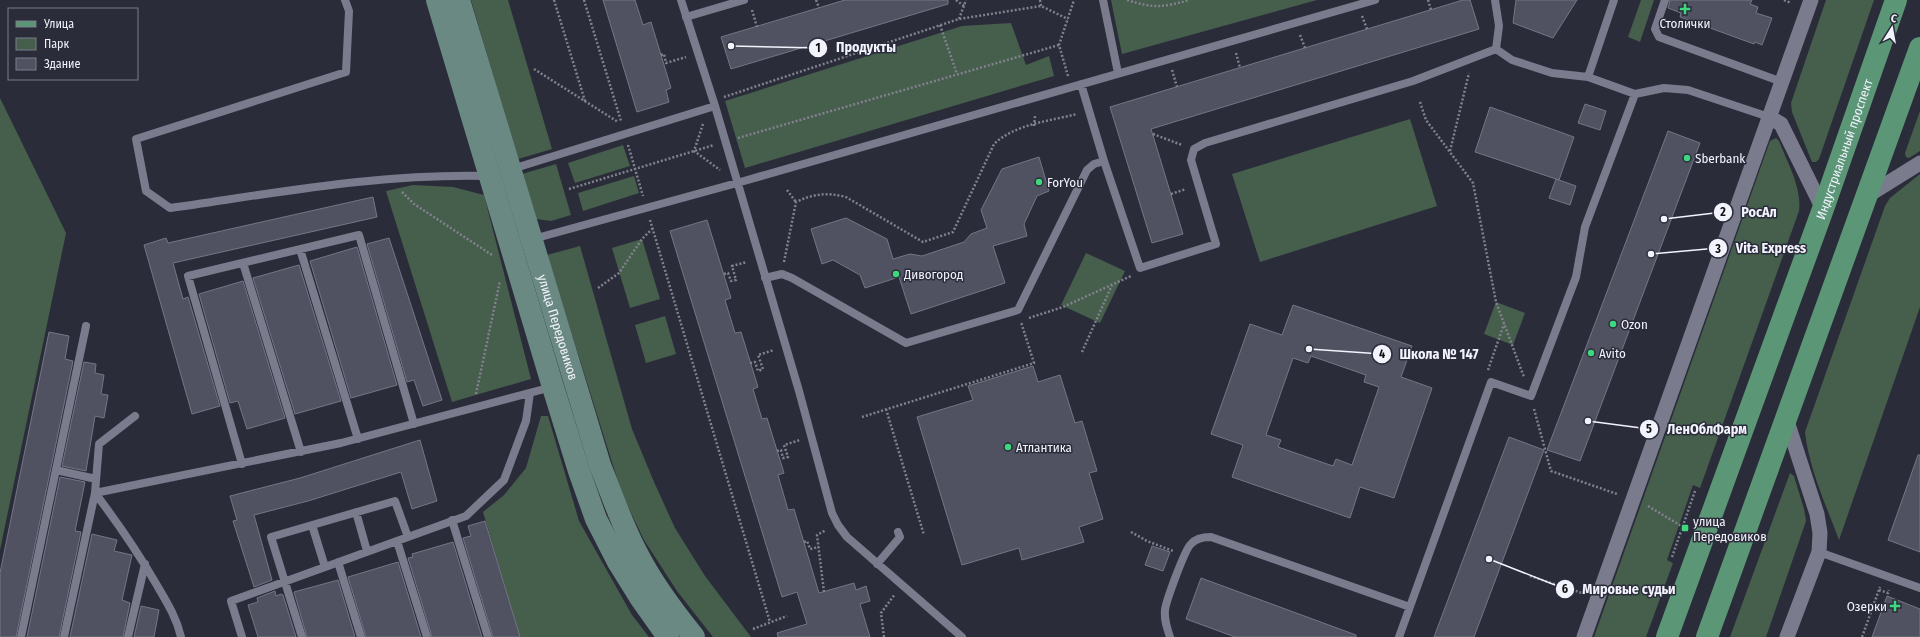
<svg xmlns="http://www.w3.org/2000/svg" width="1920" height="637" font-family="'Fira Sans Condensed',sans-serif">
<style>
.green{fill:#465e4c}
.building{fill:#505261;stroke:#747687;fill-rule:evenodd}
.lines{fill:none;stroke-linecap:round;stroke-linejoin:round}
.path{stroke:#81828e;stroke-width:2.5;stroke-dasharray:2 2;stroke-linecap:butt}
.lane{stroke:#7a7c8d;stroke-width:8}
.street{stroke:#7a7c8d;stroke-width:15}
.secondary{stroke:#6a8982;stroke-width:22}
.primary{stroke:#5b9677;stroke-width:22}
.poi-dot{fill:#3ed77d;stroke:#2b2c3a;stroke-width:1.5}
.labels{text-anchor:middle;stroke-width:3;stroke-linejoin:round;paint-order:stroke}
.poi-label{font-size:13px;fill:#f2f3fd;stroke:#2b2c3a;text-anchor:start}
.street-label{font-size:13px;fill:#f2f3fd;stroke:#2b2c3a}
.leader{fill:none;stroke:#f2f3fd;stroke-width:1.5}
.callout-dot{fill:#f2f3fd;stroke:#2b2c3a;stroke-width:1.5}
.mark-label{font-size:12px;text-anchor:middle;font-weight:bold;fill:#111}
.callout-label{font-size:14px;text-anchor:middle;font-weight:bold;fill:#f2f3fd;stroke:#2b2c3a;stroke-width:3;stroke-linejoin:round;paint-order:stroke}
</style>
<rect width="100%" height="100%" fill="#2b2c3a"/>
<path class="green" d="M471,0H508L552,149L518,159Z
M1111,0H1317L1122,54Z
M1641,0H1654L1640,42L1628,37Z
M1826,0H1874L1819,159L1816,162H1812L1792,112L1791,103Z
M1011,23L1026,65L1049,56L1054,76L745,168L725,101L962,26Z
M0,98L66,233L0,550Z
M1920,111V151L1909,158L1906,157L1905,153Z
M1410,119L1437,206L1260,262L1232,174Z
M1776,138L1779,141C1787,162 1802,187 1799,211L1700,488L1693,485L1667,560L1673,563L1646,637H1594L1770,141Z
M623,145L630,166L575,183L568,163Z
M556,164L571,215L551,221L536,219L522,174Z
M1920,174V307L1839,540C1826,505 1809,469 1805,432L1885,206L1890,198Z
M634,176L639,193L583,211L578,193Z
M413,185L453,187L484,195L531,379L452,402L386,191Z
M642,239L660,299L630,308L612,248Z
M580,246L632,429L654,482L675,528L705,576L751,637H713L677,591L644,540L622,494L547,255Z
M1086,253L1125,271L1100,323L1061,305Z
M1496,302L1525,313L1513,345L1484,334Z
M665,316L676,354L646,363L635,325Z
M541,416H548L579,521L632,615L649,637H520L483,512L504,495L526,468Z
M1790,473L1794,476L1804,509L1806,521L1766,637H1730Z"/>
<path class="building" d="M603,0H635L643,25L651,22L671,88L666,90L669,102L637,112Z
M845,0H948V4L731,69L721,37Z
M1463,0H1470L1479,29L1151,129L1183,234L1152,243L1110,107Z
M1516,0H1577L1553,38L1513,23Z
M1670,0H1752L1750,4L1758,7L1756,13L1772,18L1762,45L1755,42L1754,44L1680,17L1681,13L1668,8Z
M1585,104L1606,111L1600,130L1578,123Z
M1490,107L1574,137L1559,180L1475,152Z
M1668,131L1700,143L1580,461L1547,450Z
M1039,157L1049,191L1037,196L1024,224L1027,236L993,246L1005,283L911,314L899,277L865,288L860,275L833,260L822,264L811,229L846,218L887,239L893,259L910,254L922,256L964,242L971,234L987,228L981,210L1002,169Z
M1556,179L1576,186L1570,205L1549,198Z
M373,197L377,217L173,263L183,299L188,297L220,406L192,414L144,245L166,238L168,243Z
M707,220L731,298L725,300L735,333L741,332L758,387L753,389L762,419L767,418L784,473L778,475L788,510L794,509L819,593L854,583L856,590L866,586L870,601L860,604L870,637H778L777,633L807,624L797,592L782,597L670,231Z
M389,238L442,400L423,406L414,380L407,382L367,244Z
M357,247L397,385L351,398L310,261Z
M299,265L341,401L295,414L253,278Z
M243,281L285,418L247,429L238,401L230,403L199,294Z
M1293,305L1412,346L1401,377L1432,388L1394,498L1360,487L1350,518L1232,477L1243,445L1211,434L1250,324L1282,335ZM1311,356L1366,375L1364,382L1379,387L1352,465L1336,459L1333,466L1278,447L1281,440L1266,435L1293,358L1308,363Z
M49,332L69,336L65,359L73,361L16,637H0V573Z
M84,362L96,364L95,373L104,375L101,394L108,395L104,418L95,416L86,471L62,466Z
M1033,366L1038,382L1060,375L1075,423L1082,421L1097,471L1089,473L1103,519L1079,527L1084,542L1022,560L1019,548L962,565L917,417L973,400L968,386Z
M1509,437L1544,450L1474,637H1434Z
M420,440L437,501L412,509L401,472L308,501L254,515L272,580L254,587L233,521L237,520L230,496L300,478Z
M1918,455H1920V552L1888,540Z
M60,477L85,482L75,531L81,532L59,637H27Z
M485,521L520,637H493L463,538L471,536L468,526Z
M92,534L117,540L114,551L132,555L122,600L130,603L123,637H70Z
M453,542L482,637H432L408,558L413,557L412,554Z
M1152,546L1170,552L1163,571L1145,565Z
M398,562L421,637H366L348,577Z
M1201,578L1356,635V637H1235L1186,619Z
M338,580L355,637H307L294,592Z
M275,591L276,596L281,594L283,595L296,637H258L248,605L258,602L257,598Z
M1887,596L1920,609V637H1872Z
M141,606L159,610L154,637H134Z"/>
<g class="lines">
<path class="path" d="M554,0L585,101
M584,0L621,121
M816,0L819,8
M956,0L964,6
M1040,0L1041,6
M1127,0C1155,9 1163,7 1190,0
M1428,0L1431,10
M1784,0L1791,3
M752,10L757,27
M1362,16L1367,29
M959,19L966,0
M940,25L957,74
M1300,35L1305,48
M1236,53L1240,68
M661,55L664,54L666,63L686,57
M534,69L618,122
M1172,70L1177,87
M1068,76L1059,45L1074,0
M724,97L959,19L1041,6L1068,19
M1420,102L1426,120L1473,183L1496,302L1524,377
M703,124L694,151L720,170
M1034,126L1035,116
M1153,134L1182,145
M738,138L1059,45
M628,145L643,196
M1450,151L1469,73
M569,189L714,145
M787,190L796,202
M402,192L414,204L492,255
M1171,194L1186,189
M650,220L770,622
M784,262L796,202C813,194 827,192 846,197L923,242L953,232L994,144C1015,124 1050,121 1077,114
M724,274L728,273L731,281L736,280L732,266L747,262
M598,288L619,273L642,239L653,228
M1029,318L1063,307L1131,276
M1082,352L1112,285
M750,363L755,362L758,371L763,369L758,355L774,350
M1488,370L1504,324
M476,394L500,281
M886,409L924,535
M1534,409L1551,471L1617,494
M862,417L1034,363L1021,322
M777,451L781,450L783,458L788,457L784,445L800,440
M1648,506L1683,527
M1131,532L1147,541L1173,551
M804,542L807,541L810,549L819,547
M1672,557L1695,491
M1530,576L1582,593
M1879,590L1888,593L1889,590
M824,592L817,535L826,530
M753,629L787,616
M884,637L881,613L895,594
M1862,637L1880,587"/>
<path class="lane" d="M345,0L349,11L346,72L136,139L146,191L170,208C276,193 382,173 489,176
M681,0L715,106L799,391L832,513L838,525L847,537L962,637
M1103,0L1118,73
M1495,0L1499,26L1496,49
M1665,0L1655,29L1659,37L1782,82
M686,17L744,0
M1496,49L1512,60L1552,73L1588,77L1635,94L1664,88L1688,90L1769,117
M1588,77L1614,0
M1081,84L1104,161L1140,268L1216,244L1191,160L1194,149L1205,143L1413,81L1496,49
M512,169L715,106
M533,239L737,183L1375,0
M300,249L358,439
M243,263L301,452
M765,278L782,274L792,278L906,343L1018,310L1087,170L1094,164L1104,161
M242,464L188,276L359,235L414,424
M56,470L96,479
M95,493L341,443L552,387
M95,493C117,522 137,551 155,582C166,601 176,616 181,637
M356,512L367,551
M452,520L488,637
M312,525L325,567
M397,541L427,637
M1819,552L1920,588
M338,562L361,637
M877,564L900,537L898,532
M21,637L86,326
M64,637L95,493L99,444L135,416
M128,637L145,564
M242,637L231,601L466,516L504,480L526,421L530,393
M302,637L271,537L395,501L408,537
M1170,637C1167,628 1164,620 1165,610C1166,601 1185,549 1191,544C1196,538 1204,537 1211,537L1410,607
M1399,637L1491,382L1531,396L1576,277L1585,227L1635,94"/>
<path class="street" d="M1769,117L1781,124L1823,209
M1867,196L1920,163
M1786,418L1817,514L1820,533L1819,552L1787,637
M1584,637L1811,0"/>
<g class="secondary">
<path d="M437,0L553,387L579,471L596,519L618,562L641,599L668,637"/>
<path id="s1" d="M459,0L600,465C612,495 622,525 637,553C652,583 673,611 694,637"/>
</g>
<g class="primary">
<path id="s2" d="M1667,637L1823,209L1896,0"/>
<path d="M1707,637L1920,48"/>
</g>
</g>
<g class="poi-dot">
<path d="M1683 3h4v4h4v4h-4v4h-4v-4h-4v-4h4z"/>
<circle cx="1687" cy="158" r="4"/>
<circle cx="1039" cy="182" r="4"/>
<circle cx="896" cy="274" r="4"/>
<circle cx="1613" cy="324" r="4"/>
<circle cx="1591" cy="353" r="4"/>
<circle cx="1008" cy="447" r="4"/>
<rect x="1681" y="524" width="8" height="8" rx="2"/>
<path d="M1893 600h4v4h4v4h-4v4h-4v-4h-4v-4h4z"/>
</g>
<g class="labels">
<g class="poi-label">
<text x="1685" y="28" text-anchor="middle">Столички</text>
<text x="1695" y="163">Sberbank</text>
<text x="1047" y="187">ForYou</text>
<text x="904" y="279">Дивогород</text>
<text x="1621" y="329">Ozon</text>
<text x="1599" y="358">Avito</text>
<text x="1016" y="452">Атлантика</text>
<text x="1693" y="526">улица<tspan x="1693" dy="15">Передовиков</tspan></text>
<text x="1887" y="611" text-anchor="end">Озерки</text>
</g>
<g class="street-label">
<text dy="5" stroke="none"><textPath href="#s2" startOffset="519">Индустриальный проспект</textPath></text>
<text dy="5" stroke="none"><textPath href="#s1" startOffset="342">улица Передовиков</textPath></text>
</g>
</g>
<path class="leader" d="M731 46L818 48M1664 219L1723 212M1651 254L1718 248M1309 349L1382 354M1588 421L1649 429M1489 559L1565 589"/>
<g class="callout-dot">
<circle cx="731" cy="46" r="4"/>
<circle cx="1664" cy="219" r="4"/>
<circle cx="1651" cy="254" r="4"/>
<circle cx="1309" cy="349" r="4"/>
<circle cx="1588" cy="421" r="4"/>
<circle cx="1489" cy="559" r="4"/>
<circle cx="818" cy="48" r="10"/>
<circle cx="1723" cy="212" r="10"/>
<circle cx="1718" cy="248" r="10"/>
<circle cx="1382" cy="354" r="10"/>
<circle cx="1649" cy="429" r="10"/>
<circle cx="1565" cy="589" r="10"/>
</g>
<g class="mark-label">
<text x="818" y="52">1</text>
<text x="1723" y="216">2</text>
<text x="1718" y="253">3</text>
<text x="1382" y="358">4</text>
<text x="1649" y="433">5</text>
<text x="1565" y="593">6</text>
</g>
<g class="callout-label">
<text x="866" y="52">Продукты</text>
<text x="1759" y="217">РосАл</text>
<text x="1771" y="253">Vita Express</text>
<text x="1439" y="359">Школа № 147</text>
<text x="1707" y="434">ЛенОблФарм</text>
<text x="1629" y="594">Мировые судьи</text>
</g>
<rect x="8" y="8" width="130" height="72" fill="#2b2c3a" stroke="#7b7c88"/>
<rect x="16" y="21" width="20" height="6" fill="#5b9677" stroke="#7b7c88"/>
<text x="44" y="28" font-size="12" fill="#f2f3fd">Улица</text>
<rect x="16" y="38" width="20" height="12" fill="#465e4c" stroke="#7b7c88"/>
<text x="44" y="48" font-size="12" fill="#f2f3fd">Парк</text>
<rect x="16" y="58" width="20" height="12" fill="#505261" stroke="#7b7c88"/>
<text x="44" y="68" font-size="12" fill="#f2f3fd">Здание</text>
<g transform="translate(1892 28) rotate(11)" stroke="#2b2c3a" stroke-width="3" paint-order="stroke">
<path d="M0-3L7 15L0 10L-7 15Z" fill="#f2f3fd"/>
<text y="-6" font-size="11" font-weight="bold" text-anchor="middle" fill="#f2f3fd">С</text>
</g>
</svg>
